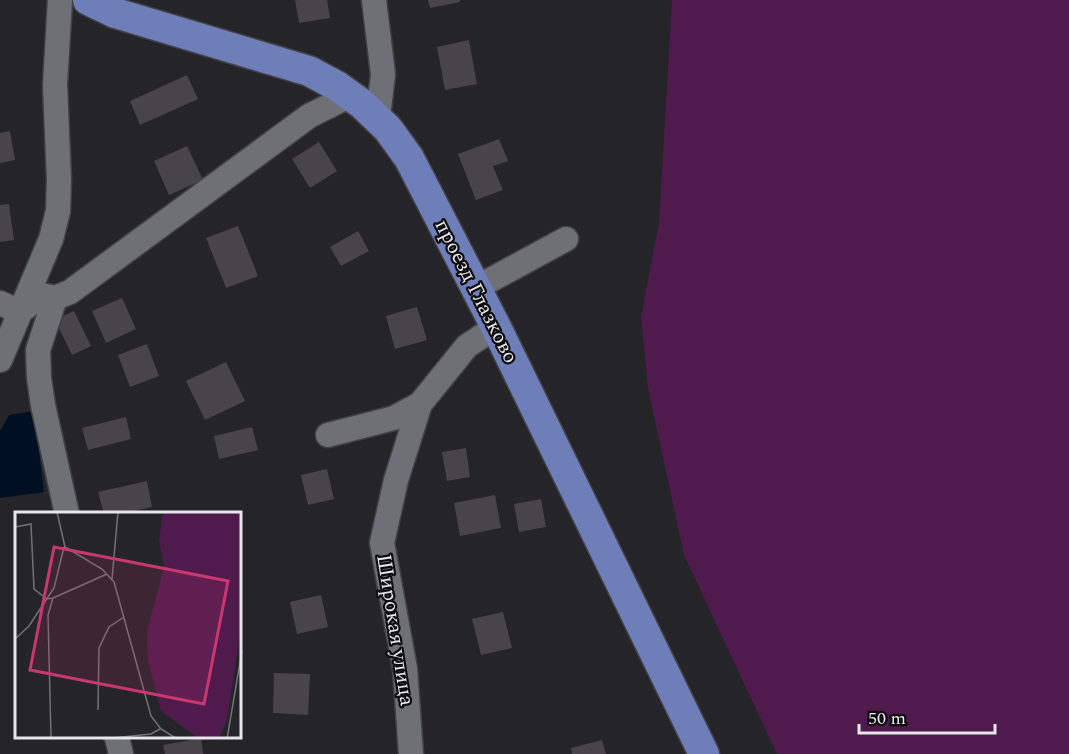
<svg xmlns="http://www.w3.org/2000/svg" width="1069" height="754" font-family="Spectral,serif">
<style>
.green{fill:#4f1b4c}
.water{fill:#000f21}
.building{fill:#47444a}
.lines{fill:none;stroke-linecap:round;stroke-linejoin:round}
.minor-casing{stroke:#414146;stroke-width:27}
.major-casing{stroke:#414146;stroke-width:33}
.minor{stroke:#6f6f76;stroke-width:24}
.major{stroke:#6d7eb9;stroke-width:30}
.labels{text-anchor:middle;stroke-width:4.5;stroke-linejoin:round;paint-order:stroke}
.street-label{font-size:21px;fill:#e7e6ea;stroke:#0d0d10}
.inset-road{fill:none;stroke:#727276;stroke-width:1.5}
.view{fill:#c83770;fill-opacity:0.15;stroke:#c83770;stroke-width:3}
.inset-edge{fill:none;stroke:#e7e6ea;stroke-width:3}
</style>
<rect width="100%" height="100%" fill="#242429"/>
<path class="green" d="M672,0H1069V754H777L684,555L648,388L641,317L659,222Z"/>
<path class="water" d="M34,411L44,492L0,498V431L9,415Z"/>
<path class="building" d="M295,0H327L330,18L299,23Z
M428,0H460V2L430,8Z
M469,40L477,84L445,90L437,47Z
M187,75L198,99L140,125L130,101Z
M10,131L15,160L0,163V133Z
M499,139L508,161L493,166L503,190L476,200L458,154Z
M319,142L337,171L310,188L292,159Z
M187,146L203,180L169,195L154,161Z
M9,204L14,240L0,242V205Z
M238,226L258,276L226,288L206,238Z
M358,231L369,251L341,266L330,247Z
M122,298L136,329L106,343L92,311Z
M417,307L427,340L395,349L386,316Z
M74,311L91,346L72,355L55,320Z
M147,344L159,376L130,387L118,355Z
M226,362L245,401L205,420L186,381Z
M126,417L131,439L88,450L82,428Z
M252,427L258,450L219,459L214,436Z
M466,448L470,477L447,481L442,452Z
M327,469L334,499L308,505L301,475Z
M147,481L152,507L120,514H104L98,492Z
M495,495L501,528L460,536L454,503Z
M541,499L546,527L519,532L514,504Z
M321,595L328,627L297,634L290,602Z
M503,612L512,648L481,655L472,619Z
M274,673L310,674L308,715L273,713Z
M201,738L203,754H165L163,745Z
M602,740L606,754H572L571,748Z"/>
<g class="lines">
<defs>
<path id="minor" d="M374,0L383,74L378,118
M476,288L566,239
M55,298L70,292L309,116L351,95
M0,303L20,312L41,295L55,298L38,350L39,378L43,405L67,514
M0,360L51,239L58,211L59,180L55,85L60,0
M328,435L394,418L420,404
M117,738L121,754
M411,754L405,669L382,543L396,480L420,404L467,346L496,327"/>
<path id="major" d="M88,0L115,13L309,71L337,86L362,104L388,129L409,158L496,327L704,754"/>
</defs>
<use href="#minor" class="minor-casing"/>
<use href="#major" class="major-casing"/>
<use href="#minor" class="minor"/>
<use href="#major" class="major"/>
</g>
<g class="labels">
<g class="street-label">
<text transform="translate(477 291) rotate(63)" y="7">проезд Глазково</text>
<text transform="translate(396 630) rotate(81)" y="7">Широкая улица</text>
</g>
</g>
<g transform="translate(15 512)">
<rect width="226" height="226" fill="#242429"/>
<path d="M148,0H226V116L212,208L204,226H183L146,199L133,148L132,119L149,56L144,28Z" fill="#4f1b4c"/>
<path class="inset-road" d="M42,0L50,35L87,57L99,70L136,204L146,217L162,227M0,15L16,12L19,77L32,87L38,86L33,103L36,225L33,227M97,67L103,0M38,86L92,62M0,127L14,114L39,76L49,35M83,198L84,136L94,115L109,105M88,227L136,222L145,217M212,227L227,139"/>
<path class="view" d="M39,35L213,69L189,192L15,158Z"/>
<rect width="226" height="226" class="inset-edge"/>
</g>
<path d="M859 724v9h136v-9" fill="none" stroke="#e7e6ea" stroke-width="3"/>
<text x="868" y="724" font-size="18" fill="#e7e6ea" stroke="#0d0d10" stroke-width="4.5" paint-order="stroke">50 m</text>
</svg>
